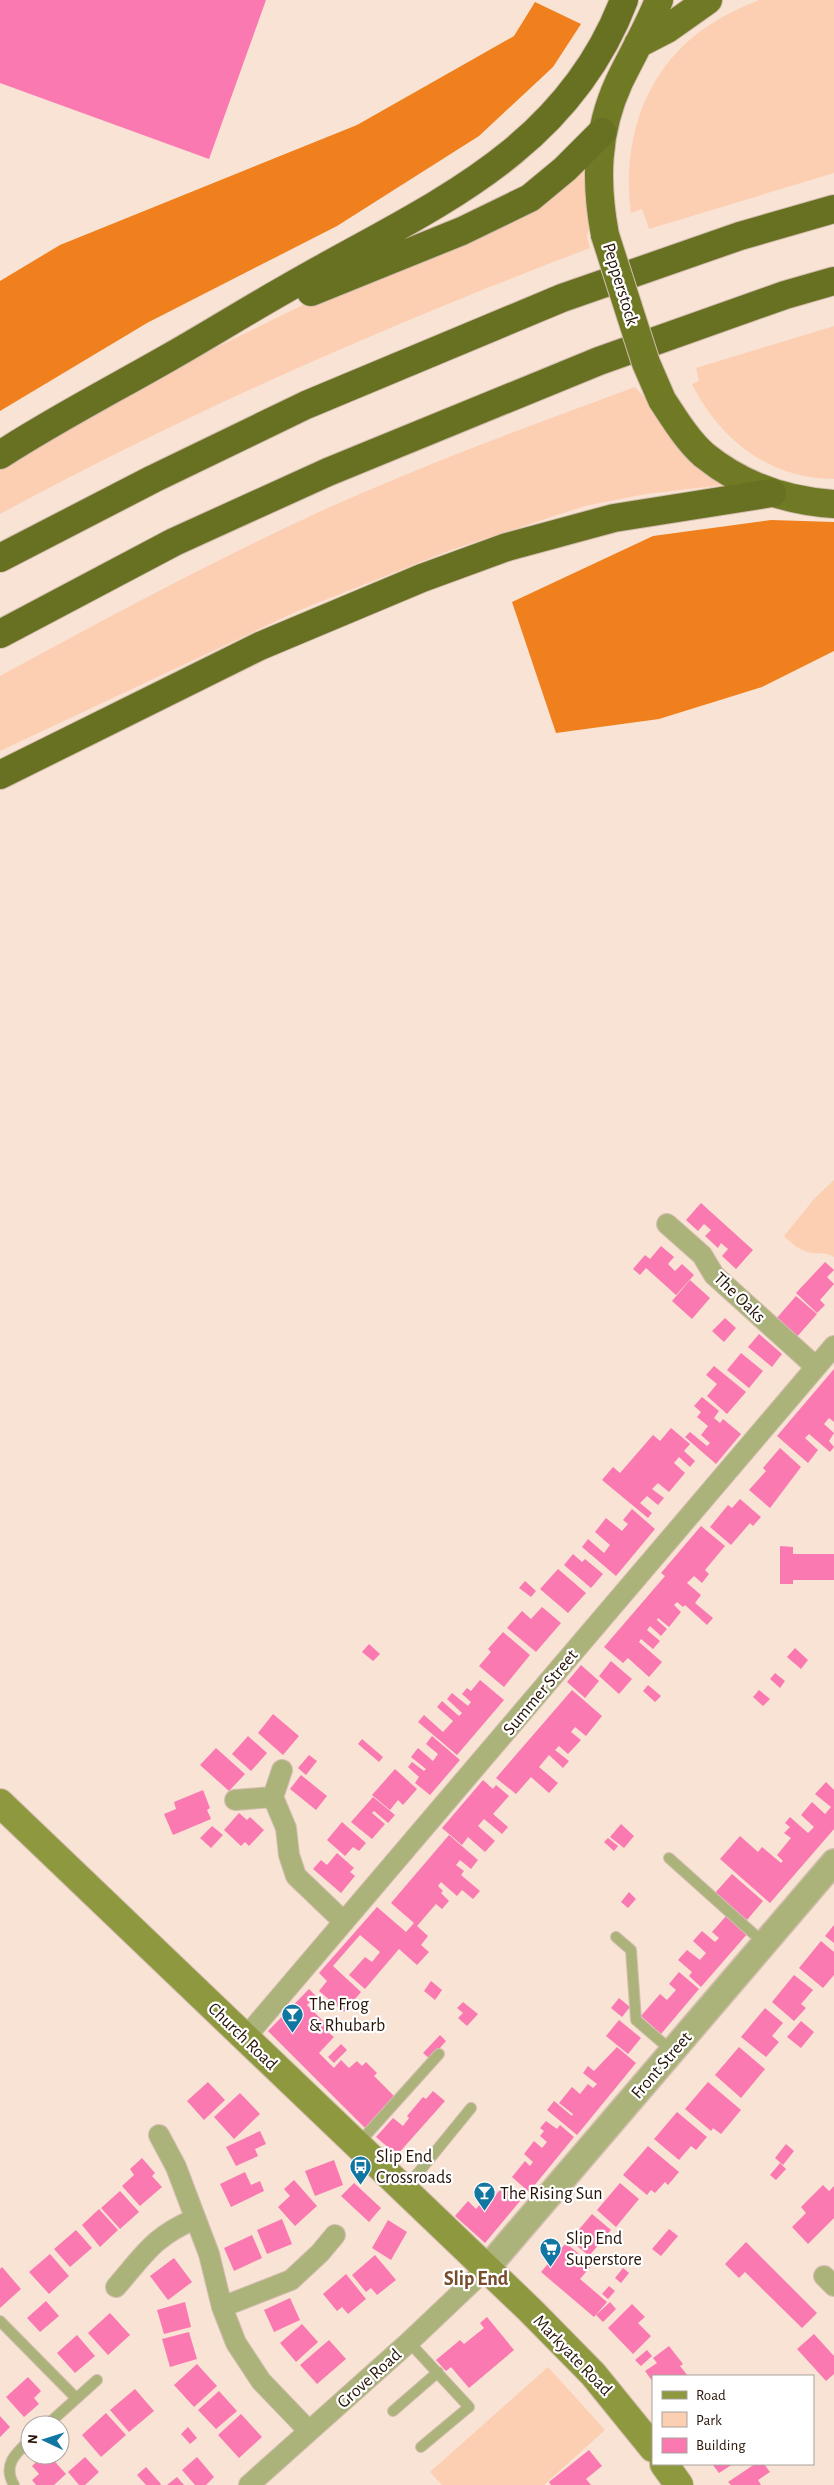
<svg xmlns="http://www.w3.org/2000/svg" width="834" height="2485" font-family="'Alegreya Sans',sans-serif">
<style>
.green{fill:#fdcfb2}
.forest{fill:#ef801d}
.building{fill:#fa79b1}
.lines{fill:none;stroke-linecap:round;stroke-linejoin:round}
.service-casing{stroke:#d3beb0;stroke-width:12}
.minor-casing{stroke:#d3beb0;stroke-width:22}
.tertiary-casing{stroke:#d3beb0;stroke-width:28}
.secondary-casing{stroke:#d3beb0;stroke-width:30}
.trunk-casing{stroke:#d3beb0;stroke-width:30}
.motorway-casing{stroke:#d3beb0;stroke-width:30}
.service{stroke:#abb37b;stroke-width:10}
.minor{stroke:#abb37b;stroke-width:20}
.tertiary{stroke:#abb37b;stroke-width:25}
.secondary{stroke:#8e983e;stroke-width:28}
.trunk{stroke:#707924;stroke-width:28}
.motorway{stroke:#687022;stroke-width:28}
.trunk-bridge-casing{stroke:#d3beb0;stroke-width:30;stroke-linecap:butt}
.trunk-bridge{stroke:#707924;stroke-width:28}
.labels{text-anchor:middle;stroke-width:4.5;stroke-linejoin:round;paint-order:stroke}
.street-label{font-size:18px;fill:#271407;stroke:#fff}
.poi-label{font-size:18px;fill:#271407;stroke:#fff;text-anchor:start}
.quarter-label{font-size:20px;font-weight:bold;fill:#784c2c;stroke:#fff}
</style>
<rect width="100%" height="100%" fill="#f9e3d5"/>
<path class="green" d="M759,0H834V173L649,229L642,209L631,213C621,139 646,65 711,24C726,14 742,7 759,0Z
M585,159V196L590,226L587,236L590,248C389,324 189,412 0,514V468L201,355L319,297Z
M834,326V479C770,479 720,440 692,384L699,381L696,368Z
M635,387L724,485L646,494L585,506L451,550L300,610L0,751V676C105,619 211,562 319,512C423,465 529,426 635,387Z
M834,1180V1257C827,1252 819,1254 811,1253C799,1250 792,1244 784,1236L814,1199Z
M548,2367L605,2430L544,2485H442L430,2472Z"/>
<path class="forest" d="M535,2L581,24L553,67L479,136L337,226L147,323L0,411V281L60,245L357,125L514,36Z
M771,520L834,522V651L762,687L659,719L556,733L512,602L653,536Z"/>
<path class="building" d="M0,0H266L209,159L0,83Z
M701,1203L753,1250L736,1269L722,1256L728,1249L721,1243L718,1248L705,1236L711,1230L704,1224L698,1231L686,1220Z
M661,1246L674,1257L668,1264L675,1271L682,1264L694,1275L676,1295L646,1268L640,1275L633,1269L645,1255L650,1259Z
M825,1262L834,1270L827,1277L834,1284L820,1300L825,1305L817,1313L796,1293Z
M690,1280L710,1298L692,1319L672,1301Z
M796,1296L817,1314L795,1339L775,1320Z
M725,1318L736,1328L724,1342L712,1331Z
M759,1334L782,1354L772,1367L748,1347Z
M741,1353L763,1371L749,1388L727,1370Z
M714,1366L746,1392L727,1414L707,1396L717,1384L706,1375Z
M834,1369V1422L829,1418L824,1424L834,1433L829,1441L834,1447L830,1452L809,1434L805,1438L818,1450L808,1463L777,1436Z
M702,1397L719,1411L714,1418L720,1423L723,1419L741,1434L716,1464L685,1437L690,1432L707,1446L710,1443L701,1435L708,1426L697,1417L701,1412L694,1406Z
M671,1428L690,1444L684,1451L695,1461L690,1467L679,1457L674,1463L685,1473L669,1492L658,1483L652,1489L664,1498L658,1505L647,1496L640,1503L652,1513L648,1518L602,1480L613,1467L620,1473L653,1435L660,1441Z
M780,1448L801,1467L770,1508L749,1490L766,1471L763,1468Z
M740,1499L761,1517L753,1526L750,1523L731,1545L710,1527L728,1505L732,1508Z
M632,1509L655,1529L616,1576L582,1547L588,1539L604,1553L610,1545L595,1532L606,1518L622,1531L628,1524L623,1520Z
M701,1526L725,1546L705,1570L709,1574L702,1583L694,1576L687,1583L701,1595L695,1603L713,1618L707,1625L685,1605L683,1607L677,1602L674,1605L681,1612L669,1627L658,1618L657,1620L667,1629L661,1636L650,1626L647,1630L660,1641L653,1649L641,1639L639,1642L662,1662L649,1677L628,1658L623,1663L604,1647L665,1576L661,1573Z
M780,1546L793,1547V1554H834V1580H793V1584H780Z
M573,1554L582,1562L585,1559L603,1574L591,1588L564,1565Z
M558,1569L586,1593L568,1613L540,1589Z
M525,1581L536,1591L531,1597L519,1588Z
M542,1607L561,1623L536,1652L507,1628L522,1611L531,1619Z
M503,1632L530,1655L504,1687L479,1666L491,1652L488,1649Z
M369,1644L380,1654L373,1661L362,1652Z
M795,1648L808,1660L801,1669L787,1657Z
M611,1661L632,1679L619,1694L599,1676Z
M581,1665L599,1681L585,1698L567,1682Z
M775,1673L785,1681L780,1688L770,1679Z
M480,1680L504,1700L457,1755L418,1722L424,1715L443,1732L453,1721L437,1707L442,1701L459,1716L462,1713L447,1699L452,1693L468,1706L471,1702L462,1694L467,1688L471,1691Z
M648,1685L661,1696L655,1702L643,1691Z
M572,1690L602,1716L586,1736L575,1727L571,1732L581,1740L568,1754L559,1746L555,1750L569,1761L563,1768L549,1755L539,1767L558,1783L549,1793L531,1777L516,1794L496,1778Z
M759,1690L770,1699L763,1706L753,1697Z
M273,1714L299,1736L283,1755L258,1733Z
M248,1736L267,1753L251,1771L232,1754Z
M432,1736L460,1760L430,1795L415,1783L419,1777L408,1767L412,1762L424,1771L426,1769L411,1757L418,1748L433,1761L438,1754L426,1744Z
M362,1739L383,1757L379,1762L358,1744Z
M216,1748L245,1774L229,1791L200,1765Z
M309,1755L317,1761L306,1775L298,1768Z
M395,1769L417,1789L403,1805L398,1800L390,1810L372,1795Z
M301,1775L327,1796L316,1810L290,1789Z
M483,1780L493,1789L496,1785L509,1796L493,1814L508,1827L502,1834L484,1819L478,1826L495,1841L485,1852L468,1837L462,1845L442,1828Z
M826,1782L834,1790V1829L770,1903L720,1859L740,1836L758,1852L762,1847L781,1863L783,1861L777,1855L791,1838L784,1833L790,1827L785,1823L790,1817L808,1833L814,1827L801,1815L812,1802L825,1814L831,1807L815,1794Z
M203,1790L210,1808L207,1810L211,1819L173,1835L164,1814L176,1809L174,1802Z
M373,1797L395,1815L388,1823L374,1811L372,1813L385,1824L372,1839L351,1822Z
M239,1813L247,1820L250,1817L264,1830L249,1846L245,1842L241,1846L224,1830Z
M342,1822L366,1843L359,1851L353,1847L345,1856L327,1840Z
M621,1824L634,1836L624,1848L610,1837Z
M212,1826L223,1835L211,1848L200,1838Z
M449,1835L478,1860L471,1869L460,1860L456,1865L464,1871L461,1875L480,1891L473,1899L462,1890L457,1896L441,1882L438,1886L443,1891L441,1893L449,1901L442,1909L436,1904L417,1926L428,1936L421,1945L429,1952L417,1965L399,1949L365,1989L349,1975L365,1957L372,1962L380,1952L360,1935L333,1966L361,1992L344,2012L319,1991L327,1981L319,1973L377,1907L406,1932L414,1923L391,1903Z
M608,1838L618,1846L614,1851L604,1842Z
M337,1853L354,1868L350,1872L355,1876L341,1893L313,1869L321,1860L327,1865Z
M732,1874L763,1901L747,1920L715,1893Z
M629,1892L636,1899L628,1908L621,1902Z
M727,1915L748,1933L701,1987L689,1976L692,1972L678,1960L687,1950L700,1960L706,1953L693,1941L702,1931L715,1942L719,1938L712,1932Z
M834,1925V1943L825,1936Z
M821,1941L834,1952V1975L823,1988L799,1968Z
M679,1972L699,1989L661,2034L641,2016L660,1994L667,2000L676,1990L669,1984Z
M794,1975L813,1990L801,2004L806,2008L794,2021L772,2002Z
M431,1981L442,1990L435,2000L424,1991Z
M309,1989L316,1996L307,2005L332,2030L329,2033L334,2037L319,2053L334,2068L341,2060L349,2068L357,2061L362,2066L366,2062L377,2073L374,2076L395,2097L365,2128L268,2031Z
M619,1998L630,2007L622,2017L611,2008Z
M463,2002L478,2014L467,2026L458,2018L463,2013L457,2008Z
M765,2008L783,2023L772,2036L779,2042L766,2057L741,2037Z
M619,2020L641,2038L628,2054L606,2036Z
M801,2021L814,2032L801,2048L787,2037Z
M440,2035L446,2041L430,2059L423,2053Z
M341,2044L347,2050L334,2063L328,2057Z
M617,2047L636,2063L577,2135L547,2110L554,2101L572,2116L573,2114L559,2103L572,2087L580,2094L588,2084L593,2088L597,2084L583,2073L588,2066L594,2071Z
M739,2047L765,2069L741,2098L715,2075Z
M208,2082L225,2100L204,2120L187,2101Z
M708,2082L741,2110L721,2134L713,2128L711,2131L685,2109Z
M433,2091L445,2101L397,2155L376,2137L393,2118L403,2126L409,2118L407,2116L423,2097L426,2099Z
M240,2093L260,2114L234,2139L214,2117Z
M677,2112L707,2137L696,2150L691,2146L679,2160L654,2139Z
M546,2121L557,2129L560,2125L574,2137L529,2192L512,2177L525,2161L530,2166L533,2162L524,2154L534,2141L542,2148L547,2142L540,2136L544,2131L540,2128Z
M260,2131L266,2144L255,2149L258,2156L236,2166L226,2147Z
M786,2144L794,2151L783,2165L775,2158Z
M648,2146L679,2172L668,2185L665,2182L655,2193L651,2190L647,2195L623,2175Z
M142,2158L155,2173L152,2176L162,2187L140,2206L122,2186L134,2175L130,2169Z
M334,2160L343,2185L315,2196L305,2171Z
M780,2163L786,2169L776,2180L770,2175Z
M245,2172L251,2185L260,2181L264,2191L231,2207L220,2184Z
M294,2180L317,2206L295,2226L278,2207L290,2196L284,2189Z
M354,2183L381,2208L369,2222L341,2196Z
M620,2183L639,2199L616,2227L597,2210Z
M823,2185L829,2191L834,2186V2218L808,2244L792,2227L806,2213L801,2207Z
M503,2186L520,2201L485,2243L455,2216L468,2201L476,2209L491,2192L495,2196Z
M120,2191L139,2212L120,2229L101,2208Z
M99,2209L118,2230L100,2247L82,2225Z
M592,2214L611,2230L589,2256L570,2240Z
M282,2219L292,2244L267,2254L257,2230Z
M388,2220L407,2232L391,2260L372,2248Z
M669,2229L678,2236L661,2256L652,2249Z
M76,2230L92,2248L70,2267L54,2249Z
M252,2235L262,2258L234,2271L224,2248Z
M746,2242L817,2313L802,2328L745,2272L739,2278L725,2264Z
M566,2243L592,2265L580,2279L607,2302L594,2317L541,2272Z
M50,2254L69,2276L49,2294L29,2272Z
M375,2255L396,2280L377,2295L371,2288L366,2292L352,2275Z
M174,2258L192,2282L168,2300L150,2276Z
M2,2267L21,2289L0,2308V2269Z
M623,2268L629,2273L621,2283L615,2278Z
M346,2274L366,2299L348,2314L342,2307L337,2311L323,2294Z
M609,2286L615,2291L608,2299L602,2294Z
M290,2298L300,2320L274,2332L264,2310Z
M46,2301L59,2316L40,2332L27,2318Z
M185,2302L191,2327L164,2334L157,2310Z
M610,2302L616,2309L603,2322L596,2315Z
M632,2304L645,2317L638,2323L651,2336L633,2354L608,2328Z
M110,2313L130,2335L108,2355L88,2333Z
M487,2317L514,2350L469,2388L451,2367L446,2371L436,2360L460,2340L464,2344L484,2328L480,2323Z
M302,2324L318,2342L296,2362L280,2343Z
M189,2332L197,2359L170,2367L162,2339Z
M814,2334L834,2356V2374L826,2381L797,2349Z
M77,2335L95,2356L75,2373L57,2353Z
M329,2340L346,2359L317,2384L300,2365Z
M669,2346L683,2364L680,2366L688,2376H653V2382L645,2371L657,2363L653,2358Z
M647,2350L652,2356L641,2366L635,2360Z
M197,2364L217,2386L194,2407L174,2385Z
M28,2377L41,2391L34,2398L39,2404L24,2417L6,2397Z
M135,2389L154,2411L129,2432L110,2410Z
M219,2391L237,2411L216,2429L198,2410Z
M106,2413L126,2435L101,2457L82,2435Z
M241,2414L262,2437L239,2458L218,2435Z
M0,2416L10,2427L0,2437Z
M188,2427L197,2438L190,2444L181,2434Z
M589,2450L602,2466L586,2479L591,2485H551L549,2482Z
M44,2455H49L66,2474L54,2485H36L32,2480L39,2474L32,2466Z
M85,2457L99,2472L85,2485H79L68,2472Z
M197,2457L214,2477L206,2485H195L182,2470Z
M712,2464H733L719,2473Z
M755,2464H764L770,2472L758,2480L761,2485H731L728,2482Z
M146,2467L161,2484L160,2485H146L137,2475Z
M177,2477L184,2485H167Z"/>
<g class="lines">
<defs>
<path id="service" d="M669,1858L765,1944
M616,1937L631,1950L636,2020L672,2051
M358,2144L439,2054
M405,2189L471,2108
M0,2321L76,2398
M409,2342L469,2407L421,2447
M393,2411L438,2372
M47,2425L97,2380
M14,2485C2,2465 16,2453 30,2440"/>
<path id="minor" d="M667,1224L702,1255L714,1275L816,1367
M282,1770L273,1797L286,1828L289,1855L296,1876L344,1922
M235,1800L273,1797
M245,2038L834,1346
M159,2135L176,2167L209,2254L222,2307L236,2343L261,2381L309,2431
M824,2276L834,2286
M116,2287C144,2255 154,2236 195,2219
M222,2307L291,2280L320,2253L335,2235
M249,2485L409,2342L487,2268"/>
<path id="tertiary" d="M487,2268L834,1862"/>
<path id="secondary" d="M0,1803L530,2310L593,2374L653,2448
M664,2464L679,2485"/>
<path id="trunk" d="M638,44L667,29L708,0
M605,235C595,182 596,132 619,82C632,55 648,28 659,0
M662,400C674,418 687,440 704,455C741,485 786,501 834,504"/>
<path id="motorway" d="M311,292L462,231L530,198L565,169L602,132
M0,455C54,420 112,390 168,358C207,336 245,312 284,290C419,211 564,158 624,0
M0,558L153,479L306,405L562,298L740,236L834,209
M0,634L174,542L328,472L599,361L785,295L834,281
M0,775L260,646L422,578L507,547L614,518L772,493"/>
</defs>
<use href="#service" class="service-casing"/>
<use href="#minor" class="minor-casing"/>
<use href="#tertiary" class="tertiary-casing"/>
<use href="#secondary" class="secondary-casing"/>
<use href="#trunk" class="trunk-casing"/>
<use href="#motorway" class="motorway-casing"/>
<use href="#service" class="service"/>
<use href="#minor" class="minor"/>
<use href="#tertiary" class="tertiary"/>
<use href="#secondary" class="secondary"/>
<use href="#trunk" class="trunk"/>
<use href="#motorway" class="motorway"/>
<defs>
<path id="trunk-bridge" d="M605,235L646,363L662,400"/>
</defs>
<use href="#trunk-bridge" class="trunk-bridge-casing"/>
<use href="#trunk-bridge" class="trunk-bridge"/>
</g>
<defs>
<symbol id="bar-pin" viewBox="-11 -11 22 30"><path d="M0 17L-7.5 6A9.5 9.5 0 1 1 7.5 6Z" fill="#1276a2" stroke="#fff"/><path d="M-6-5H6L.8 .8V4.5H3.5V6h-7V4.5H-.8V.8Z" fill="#fff"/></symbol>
<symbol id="bus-pin" viewBox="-11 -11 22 30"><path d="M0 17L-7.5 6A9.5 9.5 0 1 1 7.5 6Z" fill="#1276a2" stroke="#fff"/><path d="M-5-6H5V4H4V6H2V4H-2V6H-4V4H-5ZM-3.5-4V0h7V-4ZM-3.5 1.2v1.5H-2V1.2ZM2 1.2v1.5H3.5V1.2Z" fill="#fff"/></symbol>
<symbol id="supermarket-pin" viewBox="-11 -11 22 30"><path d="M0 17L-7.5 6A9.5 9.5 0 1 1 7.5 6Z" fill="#1276a2" stroke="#fff"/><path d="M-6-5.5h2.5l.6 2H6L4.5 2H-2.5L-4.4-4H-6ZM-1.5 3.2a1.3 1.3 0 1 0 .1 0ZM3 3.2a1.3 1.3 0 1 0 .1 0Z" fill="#fff"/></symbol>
</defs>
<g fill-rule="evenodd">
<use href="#bar-pin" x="280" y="2002" width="25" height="34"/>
<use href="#bus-pin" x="348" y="2154" width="25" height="34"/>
<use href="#bar-pin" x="472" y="2180" width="25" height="34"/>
<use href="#supermarket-pin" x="538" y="2236" width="25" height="34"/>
</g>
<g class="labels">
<g class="street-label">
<text transform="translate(621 284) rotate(73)" y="6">Pepperstock</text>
<text transform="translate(740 1297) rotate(44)" y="6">The Oaks</text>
<text transform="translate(540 1692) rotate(-50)" y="6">Summer Street</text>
<text transform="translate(243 2036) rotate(44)" y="6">Church Road</text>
<text transform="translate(661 2065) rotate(-49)" y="6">Front Street</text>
<text transform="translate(573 2355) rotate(46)" y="6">Markyate Road</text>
<text transform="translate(369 2378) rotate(-42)" y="6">Grove Road</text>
</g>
<g class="poi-label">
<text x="309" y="2010">The Frog<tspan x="309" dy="21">&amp; Rhubarb</tspan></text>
<text x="376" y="2162">Slip End<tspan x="376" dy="21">Crossroads</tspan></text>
<text x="500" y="2199">The Rising Sun</text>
<text x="566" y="2244">Slip End<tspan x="566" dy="21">Superstore</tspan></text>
</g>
<g class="quarter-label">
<text x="476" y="2285">Slip End</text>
</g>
</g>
<rect x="652" y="2375" width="162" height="90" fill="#ffffff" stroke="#a9a19c"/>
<rect x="662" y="2391" width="25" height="8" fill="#8e983e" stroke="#a9a19c"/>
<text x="696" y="2400" font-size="15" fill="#271407">Road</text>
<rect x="662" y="2412" width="25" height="15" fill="#fdcfb2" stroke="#a9a19c"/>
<text x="696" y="2425" font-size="15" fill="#271407">Park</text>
<rect x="662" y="2438" width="25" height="15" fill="#fa79b1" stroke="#a9a19c"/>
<text x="696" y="2450" font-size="15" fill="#271407">Building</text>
<g transform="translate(45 2440) rotate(274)"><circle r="24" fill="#ffffff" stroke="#a9a19c"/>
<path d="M0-4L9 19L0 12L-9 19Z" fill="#1276a2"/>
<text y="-8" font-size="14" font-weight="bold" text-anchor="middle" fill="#271407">N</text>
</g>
</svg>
